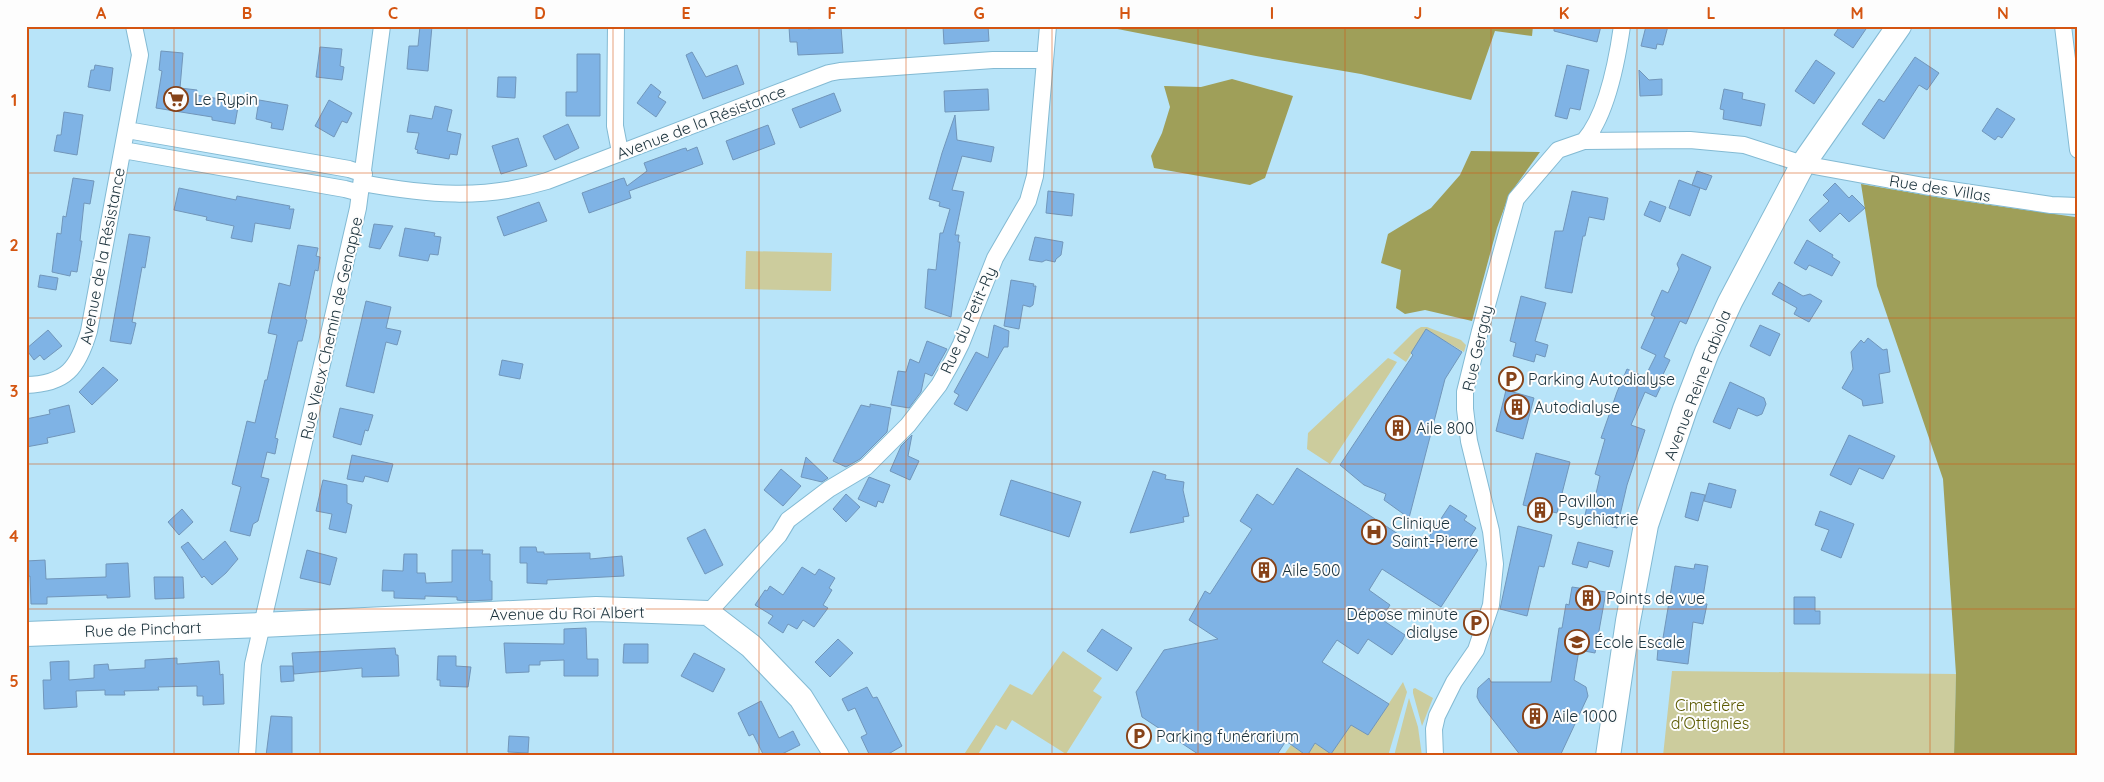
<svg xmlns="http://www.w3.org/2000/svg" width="2104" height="782" font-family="Quicksand,sans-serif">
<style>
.green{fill:#cccc9d}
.forest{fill:#9f9f59}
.building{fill:#7fb3e5;stroke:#7196ba}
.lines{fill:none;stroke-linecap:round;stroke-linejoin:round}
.street-casing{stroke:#83bad3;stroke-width:18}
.secondary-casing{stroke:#83bad3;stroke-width:26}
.street{stroke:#fff;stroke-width:16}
.secondary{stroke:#fff;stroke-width:24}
.grid{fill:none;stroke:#d45511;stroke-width:1;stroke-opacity:0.55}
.labels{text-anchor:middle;stroke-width:4;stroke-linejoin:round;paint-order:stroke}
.poi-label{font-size:16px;fill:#1b323c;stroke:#fdfdfd;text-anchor:start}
.street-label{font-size:16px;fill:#1b323c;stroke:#fdfdfd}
.park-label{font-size:16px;fill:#5c5a02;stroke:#fdfdfd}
.neatline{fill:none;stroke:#d45511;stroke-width:2}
.grid-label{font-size:16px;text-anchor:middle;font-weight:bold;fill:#d45511}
</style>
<rect width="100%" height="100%" fill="#b8e4f9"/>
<path class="green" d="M746,251L832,253L831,291L745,289Z
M1421,327H1427L1461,340L1466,345L1464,352L1426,330L1406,362L1393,353L1416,330Z
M1388,358L1397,362L1330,464L1307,449L1308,433Z
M1063,651L1102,678L1093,691L1102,697L1066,754L1012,720L1006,730L996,725L977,756H963L1010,684L1032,695Z
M1672,671L1956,674L1954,756H1663Z
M1403,682L1407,692L1388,756H1283L1291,745L1307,756L1315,743L1331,753L1344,735L1304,694L1368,735Z
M1415,688L1433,698L1422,726L1413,693V689Z
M1409,698L1418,727L1422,756H1394Z"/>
<path class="forest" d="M1102,26H1533L1532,36L1495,31L1471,100L1361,74L1256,56Z
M1232,79L1293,96L1265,178L1250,185L1154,168L1151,156L1162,133L1170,107L1164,86L1201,87Z
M1471,151L1540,152L1509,195L1497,228L1472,321L1425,310L1405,314L1396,308L1401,270L1381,263L1388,234L1431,208L1460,175Z
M1861,184L1942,198L2075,217L2078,220V756H1954L1956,674L1943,479L1877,286Z"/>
<path class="building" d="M420,26H432L428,71L407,69L409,46H418Z
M808,26V29L841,27L843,53L798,55L797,42H790L789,27Z
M943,26H988L989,41L944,44Z
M1554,26H1601L1597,42L1554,31Z
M1646,26H1668L1663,45L1657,44L1656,49L1641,46Z
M1840,26H1868L1853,48L1834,35Z
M320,47L342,49L340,66L344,67L342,80L316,77Z
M161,51L183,53L180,88L197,90L196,95L232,101L231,106L238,107L235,124L212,120V117L156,108L162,71L159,70Z
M692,52L706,77L737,65L744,84L703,99L686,55Z
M577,54H600V116H566V92H577Z
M1915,57L1939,73L1927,90L1919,85L1884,139L1862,124L1879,99L1884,102Z
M1816,60L1835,73L1814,104L1795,91Z
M95,65L113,68L110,91L88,87L91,70H94Z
M1567,65L1589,70L1580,110L1570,108L1567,119L1555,116Z
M1639,70L1649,80L1662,79V95L1640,96Z
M498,77H516L515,98L497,97Z
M651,84L661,92L658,97L666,102L656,117L637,103Z
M988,89L989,110L945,112L944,91Z
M1724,89L1743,93L1742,99L1765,104L1761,126L1723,119L1724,110L1720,109Z
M834,93L841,111L800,128L792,109Z
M259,100L288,105L283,130L271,128L272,123L256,119Z
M329,100L352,113L347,123L342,121L334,137L315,126Z
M435,106L452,110L447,131L461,134L457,155L450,154L449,159L417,153L418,150L415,149L419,133L407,132L410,115L432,119Z
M1997,108L2015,119L2002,138L1998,136L1995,140L1982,131Z
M64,112L83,115L77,155L54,151L57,135H61Z
M955,115L957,140L994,147L991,162L962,156L952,190L964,192L955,235H959L958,242H960L951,317L925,308L928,269L936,270L940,233H943L950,209L939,206L940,202L929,199L942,153Z
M568,124L579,148L555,160L543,136Z
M768,125L775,144L733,160L726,141Z
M518,138L527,166L501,174L492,146Z
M697,147L703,164L629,191L631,198L589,213L582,193L620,179L624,178L627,186L647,171L644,163L682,149L686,148L687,151Z
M1697,171L1712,176L1706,190L1692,185Z
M73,178L94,181L90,204L84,203L80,241H82L77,272L71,271L70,276L52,272L57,233L61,234L63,216L66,217Z
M1679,180L1700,188L1690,216L1669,208Z
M1835,183L1849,198L1852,195L1865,208L1849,222L1840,213L1820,232L1809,220L1829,201L1823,195Z
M179,188L236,200L237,196L290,206L289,209H294L290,229L255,223L252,242L231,238L234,226L206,220L207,217L174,210Z
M1048,191L1074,194L1072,216L1046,213Z
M1572,191L1608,198L1604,220L1589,217L1585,236H1583L1572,293L1545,288L1555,231H1563Z
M1650,201L1666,207L1660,222L1644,215Z
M539,202L547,221L504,236L497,217Z
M374,224L393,226L380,249L369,247Z
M405,228L435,233L434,236L441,237L438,255L430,254L428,261L399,256Z
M129,234L150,237L145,268L142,267L132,322L136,323L131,344L110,341Z
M1035,237L1063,242L1061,255L1056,259L1055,262L1046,260L1042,262L1029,260Z
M1807,240L1833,255L1832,257L1840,262L1832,276L1809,265L1806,270L1794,263Z
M298,245L318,248L316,256L320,257L318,271L315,270L305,319L307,320L302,341H298L275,438L278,439L275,454L267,452L261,477L269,479L258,521L253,524L250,536L230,531L241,487L232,484L247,421L255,423L265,380H267L277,335L268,333L279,283L290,286Z
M1682,254L1711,267L1686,324L1680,321L1664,357L1670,360L1659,383L1662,384L1656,397L1645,392L1631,425L1645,430L1627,485L1617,528L1584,520L1589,497L1595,498L1600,476L1595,474L1605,439L1601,438L1617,392L1627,369L1645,377L1656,355L1641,348L1655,317L1651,315L1662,290L1668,293L1679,269L1677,264Z
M40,275L58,278L56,290L38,287Z
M1011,280L1034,284L1033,286H1036L1033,305L1030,307L1023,305L1019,329L1004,326Z
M1779,282L1803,296L1810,294L1822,301L1809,322L1794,314L1797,308L1772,294Z
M1521,296L1546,303L1535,341L1548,345L1545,357L1536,354L1534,362L1513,356L1516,343L1510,341Z
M366,301L391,307L386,328L401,331L397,345L386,342L374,393L346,386Z
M994,325L1009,331L1008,347H1004L967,411L954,404L959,395L954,392L976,352L988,358Z
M1760,325L1780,334L1770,356L1750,346Z
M1426,329L1462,352L1445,379L1409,518L1384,500L1386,494L1364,485L1340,465L1413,355L1411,353Z
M48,330L62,346L44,360L40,355L34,360L26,349Z
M1868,338L1883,350L1887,349L1890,372L1879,374L1883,403L1863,406L1862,400L1842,388L1853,369L1851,352L1861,340L1864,343Z
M927,341L947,349L932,376L925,373L921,392L909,408L891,405L898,371L906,372L910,359L919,363Z
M502,360L523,364L520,379L499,375Z
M103,367L118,380L92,405L79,392Z
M1730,382L1764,398L1766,404L1762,414L1757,416L1738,408L1730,429L1713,422Z
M1506,390L1534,398L1523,439L1496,431Z
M870,404L891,408L887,432L860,459L846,467L833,461L861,405L870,407Z
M69,405L75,432L47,438L48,443L26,447V419L50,414L49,410Z
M340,408L373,415L368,431L365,430L361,445L333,437Z
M912,435L908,456L919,461L910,480L890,471L901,446Z
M1849,435L1895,456L1883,479L1859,468L1851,485L1830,475Z
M1536,453L1570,462L1557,513L1523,505Z
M352,455L393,464L388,482L365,476L363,482L347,479Z
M806,457L828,478L822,482L801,477Z
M1297,468L1421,549L1450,505L1467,516L1464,520L1476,528L1467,542L1478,550L1441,607L1382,569L1369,590L1390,605L1381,619L1405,635L1402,641L1392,655L1368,639L1358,654L1337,640L1322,662L1389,704L1368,735L1351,725L1331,754L1315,743L1307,756L1286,741L1276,756H1201L1142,717L1136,692L1164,650L1218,639L1189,620L1205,591L1210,594L1252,529L1240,521L1257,494L1273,505Z
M781,469L801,486L783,506L764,490Z
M1153,471L1166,475L1165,479L1184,482L1183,490L1189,516L1183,517L1184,522L1130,533Z
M869,477L890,485L883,503L878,501L876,507L858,499Z
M323,480L347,485V503L352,505L346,533L329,529L332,514L316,511Z
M1011,480L1081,502L1069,537L1000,515Z
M1709,483L1736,490L1731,508L1704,501Z
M1691,492L1705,495L1698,521L1685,517Z
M846,494L860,507L846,522L833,509Z
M182,509L193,522L179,535L168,522Z
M1820,511L1854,524L1841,558L1821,550L1829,530L1815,525Z
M1518,526L1552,535L1544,567L1539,566L1527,616L1500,609Z
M705,529L723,565L705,574L687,538Z
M225,541L238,559L226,573L212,585L204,576L202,578L181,547L188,542L203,560Z
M1578,542L1613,551L1609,567L1589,561L1587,568L1572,564Z
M520,547H536L537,552H544V554L590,553V559L622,556L624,576L547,580V584L527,583V563H520Z
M307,550L337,558L330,585L300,578Z
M452,550H483L482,554H490V581H492V600L465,601L457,600V597L425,596V599L394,598V591H382L383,570L403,571L404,554H417V573H425L426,583L452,582Z
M45,560L46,579L106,577V564L128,563L130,597L107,598V595L47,597V604H31L30,576L26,577V561Z
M1695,564L1708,566L1702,603L1707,604L1703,624L1693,622L1688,664L1657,660L1659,637L1663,638L1675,566L1694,569Z
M802,567L815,575L819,569L835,578L829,588L832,590L823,605L828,608L814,627L803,620L797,629L788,624L783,633L768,623L773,616L755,605L765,590L767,591L770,586L783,595Z
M154,577H183L184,598L155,599Z
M1572,587L1606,592L1595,653L1579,650L1574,680L1586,687L1588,696L1560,756H1521L1480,703L1477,697L1478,688L1489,678L1491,682H1551L1559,628H1562L1566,604L1569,605Z
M1794,597H1815V611H1820V624H1794Z
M586,628L587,659H598V676H564V660L540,661V665H529V672L506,673L504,643L564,644V629Z
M1102,629L1132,648L1117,671L1087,651Z
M838,639L853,653L830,677L815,662Z
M624,644H648V663H623Z
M395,648L396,655H398L399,676L362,677V668L294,674L292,653Z
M694,653L725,669L713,692L681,676Z
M438,656H456V666L471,667L468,687L440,686V680H437Z
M177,658V664L219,661L220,675L223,674L224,704L203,705V696H197V686L158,687L159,690L124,691L125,695H105V690L76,691L77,707L44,709L43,680H51L50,662L69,661V680L94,678V665L108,664L109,670L145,668V660Z
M280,666H293L294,681L281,682Z
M867,687L873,698L877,697L902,746L885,756H870L861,737L867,734L855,708L848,711L842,699Z
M761,701L779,738L793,731L800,745L778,756H764L753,734L749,736L738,713Z
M271,716L292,717V756H266Z
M509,736L529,737L528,753L508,752Z"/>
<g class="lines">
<defs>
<path id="street" d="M616,26L615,126L620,152
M2063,26L2078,150
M127,130L349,169L364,174
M1584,141C1607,115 1617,61 1622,26
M123,150L345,189L360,193
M362,183C427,195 484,200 547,181L829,73L840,71L993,60H1044
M26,385C66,384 78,368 89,331L140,55L134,26
M708,613L779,535L788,520L829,489L866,467L908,425L939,385L952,362L961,344L995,258L1028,201L1035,176L1048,26
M247,756L253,664L358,208L382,26
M1435,756L1434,729L1437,716L1454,682L1476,650L1491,605L1495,564L1491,531L1469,441L1465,409V392L1480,331L1516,199L1558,150L1584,141L1690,140L1744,145L1803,164L1924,186L2051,205L2078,206"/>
<path id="secondary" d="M26,634L261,625L596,609L708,613L751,646L801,698L837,756
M1608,756L1628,621L1646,525L1685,409L1707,352L1730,302L1803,164L1899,26"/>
</defs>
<use href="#street" class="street-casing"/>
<use href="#secondary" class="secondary-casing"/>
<use href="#street" class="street"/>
<use href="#secondary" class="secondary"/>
</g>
<path class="grid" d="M174,26V756M320,26V756M467,26V756M613,26V756M759,26V756M906,26V756M1052,26V756M1198,26V756M1345,26V756M1491,26V756M1637,26V756M1784,26V756M1930,26V756M26,173H2078M26,318H2078M26,464H2078M26,609H2078"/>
<defs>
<symbol id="supermarket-ring" viewBox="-11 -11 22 22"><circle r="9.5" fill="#fdfdfd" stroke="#864218" stroke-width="1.5"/><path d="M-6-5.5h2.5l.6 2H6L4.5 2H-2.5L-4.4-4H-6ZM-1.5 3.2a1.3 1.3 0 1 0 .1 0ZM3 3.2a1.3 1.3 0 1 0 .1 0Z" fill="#864218"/></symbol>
<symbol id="parking-ring" viewBox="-11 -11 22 22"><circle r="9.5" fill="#fdfdfd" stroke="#864218" stroke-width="1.5"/><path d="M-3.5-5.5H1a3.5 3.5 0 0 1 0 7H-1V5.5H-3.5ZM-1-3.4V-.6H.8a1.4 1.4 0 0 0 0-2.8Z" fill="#864218"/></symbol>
<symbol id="building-ring" viewBox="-11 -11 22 22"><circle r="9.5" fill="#fdfdfd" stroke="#864218" stroke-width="1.5"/><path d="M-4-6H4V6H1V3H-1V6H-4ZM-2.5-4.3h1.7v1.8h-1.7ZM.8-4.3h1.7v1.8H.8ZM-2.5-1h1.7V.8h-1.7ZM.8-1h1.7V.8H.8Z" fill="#864218"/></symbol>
<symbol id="hospital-ring" viewBox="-11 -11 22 22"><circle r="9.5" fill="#fdfdfd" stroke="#864218" stroke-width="1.5"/><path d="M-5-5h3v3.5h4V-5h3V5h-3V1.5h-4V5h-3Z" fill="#864218"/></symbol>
<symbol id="school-ring" viewBox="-11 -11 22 22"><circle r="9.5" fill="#fdfdfd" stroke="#864218" stroke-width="1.5"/><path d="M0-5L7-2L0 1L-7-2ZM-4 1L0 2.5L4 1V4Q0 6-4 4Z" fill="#864218"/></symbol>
</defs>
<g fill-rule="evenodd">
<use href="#supermarket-ring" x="162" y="85" width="28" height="28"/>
<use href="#parking-ring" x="1497" y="365" width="28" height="28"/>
<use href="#building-ring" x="1503" y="393" width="28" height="28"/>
<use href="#building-ring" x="1384" y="414" width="28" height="28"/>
<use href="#building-ring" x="1526" y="496" width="28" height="28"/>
<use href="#hospital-ring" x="1360" y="518" width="28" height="28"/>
<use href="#building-ring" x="1250" y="556" width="28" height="28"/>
<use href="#building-ring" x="1574" y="584" width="28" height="28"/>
<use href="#parking-ring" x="1462" y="609" width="28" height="28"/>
<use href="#school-ring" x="1563" y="628" width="28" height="28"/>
<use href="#building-ring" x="1521" y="702" width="28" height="28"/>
<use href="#parking-ring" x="1125" y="722" width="28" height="28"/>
</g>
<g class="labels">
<g class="poi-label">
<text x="194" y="105">Le Rypin</text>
<text x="1528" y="385">Parking Autodialyse</text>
<text x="1534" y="413">Autodialyse</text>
<text x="1416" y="434">Aile 800</text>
<text x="1558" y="507">Pavillon<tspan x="1558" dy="18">Psychiatrie</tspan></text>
<text x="1392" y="529">Clinique<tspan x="1392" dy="18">Saint-Pierre</tspan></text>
<text x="1282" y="576">Aile 500</text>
<text x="1606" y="604">Points de vue</text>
<text x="1458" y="620" text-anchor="end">Dépose minute<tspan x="1458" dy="18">dialyse</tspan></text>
<text x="1594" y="648">École Escale</text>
<text x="1552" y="722">Aile 1000</text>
<text x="1156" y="742">Parking funérarium</text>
</g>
<g class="street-label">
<text transform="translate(701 122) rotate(-21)" y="6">Avenue de la Résistance</text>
<text transform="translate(1940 188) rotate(9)" y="6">Rue des Villas</text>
<text transform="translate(102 256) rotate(-79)" y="6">Avenue de la Résistance</text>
<text transform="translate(968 320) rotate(-66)" y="6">Rue du Petit-Ry</text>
<text transform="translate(331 328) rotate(-77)" y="6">Rue Vieux Chemin de Genappe</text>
<text transform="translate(1477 348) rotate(-77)" y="6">Rue Gergay</text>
<text transform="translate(1697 385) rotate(-69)" y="6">Avenue Reine Fabiola</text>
<text transform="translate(567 613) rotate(-1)" y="6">Avenue du Roi Albert</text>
<text transform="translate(143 629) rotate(-2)" y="6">Rue de Pinchart</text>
</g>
<g class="park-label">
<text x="1710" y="711">Cimetière<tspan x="1710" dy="18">d'Ottignies</tspan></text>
</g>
</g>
<rect width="2104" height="782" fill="none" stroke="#fdfdfd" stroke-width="55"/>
<rect x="28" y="28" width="2048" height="726" class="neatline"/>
<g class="grid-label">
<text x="101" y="19">A</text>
<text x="247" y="19">B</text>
<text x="393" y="19">C</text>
<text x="540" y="19">D</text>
<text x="686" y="19">E</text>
<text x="832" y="19">F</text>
<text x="979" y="19">G</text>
<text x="1125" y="19">H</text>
<text x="1272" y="19">I</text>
<text x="1418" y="19">J</text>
<text x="1564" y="19">K</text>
<text x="1711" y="19">L</text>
<text x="1857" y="19">M</text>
<text x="2003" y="19">N</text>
<text x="14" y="106">1</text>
<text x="14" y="251">2</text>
<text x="14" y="397">3</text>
<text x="14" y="542">4</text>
<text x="14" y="687">5</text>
</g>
</svg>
